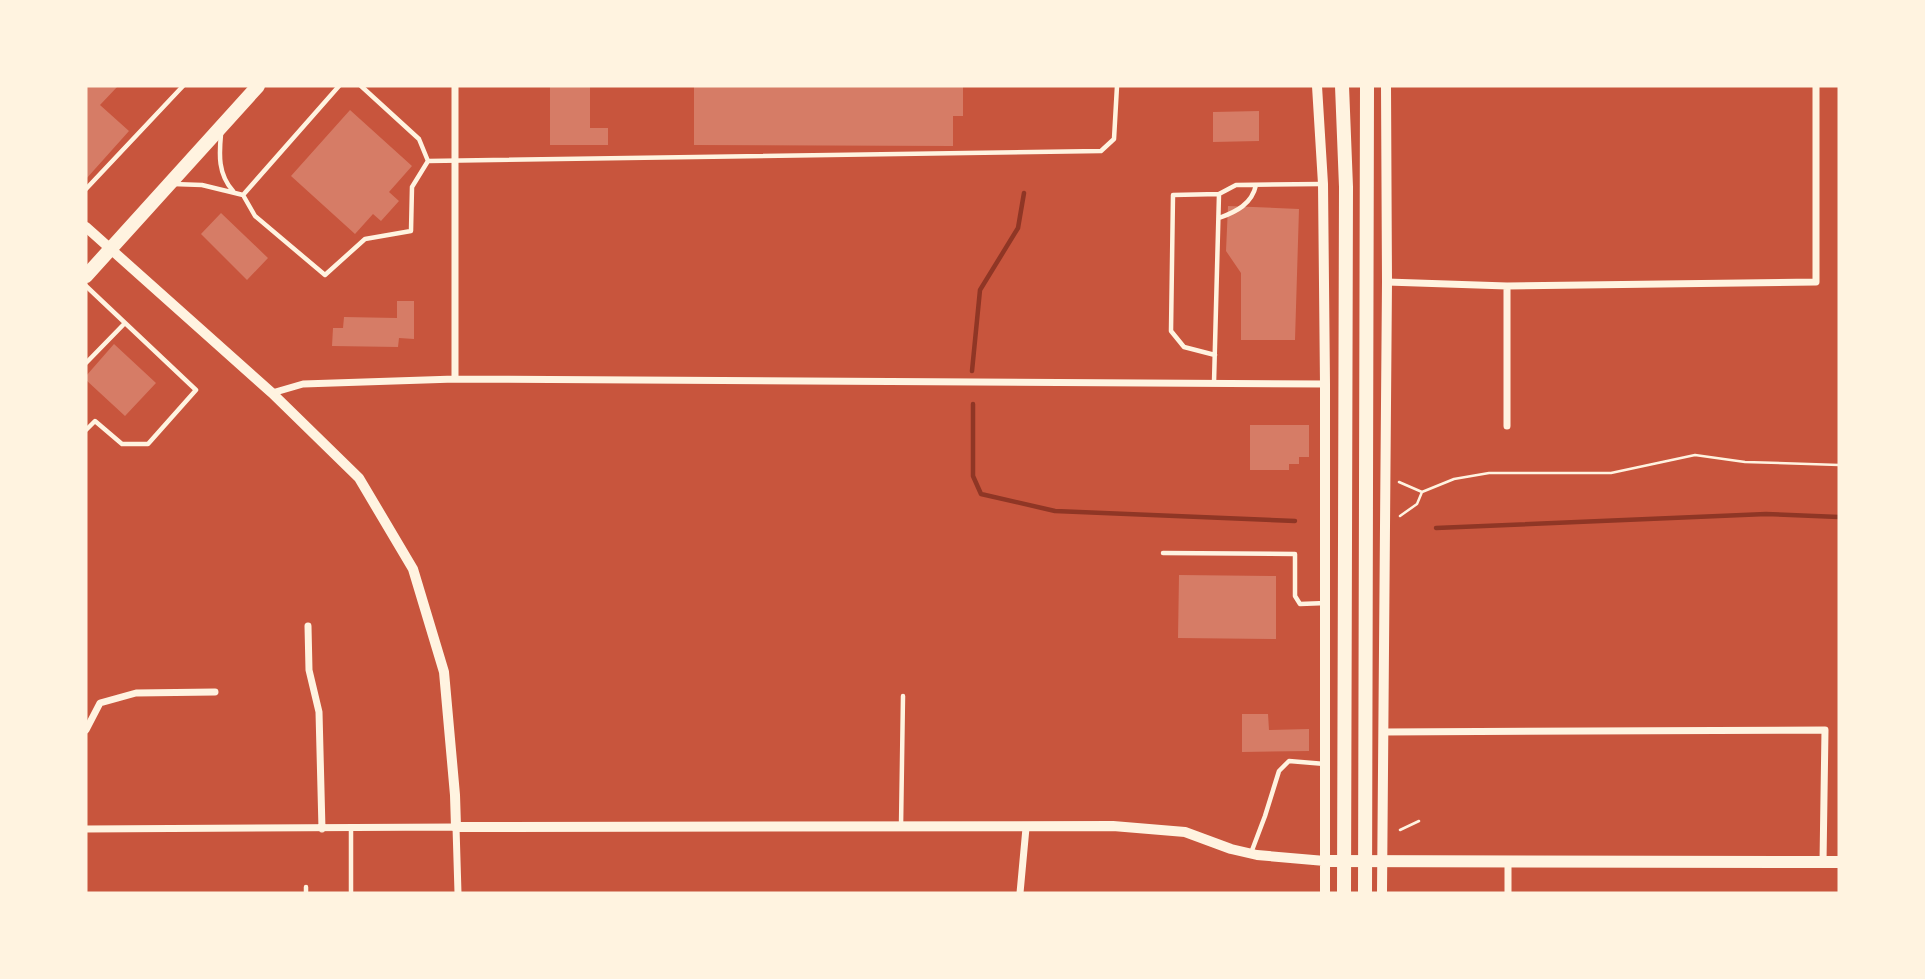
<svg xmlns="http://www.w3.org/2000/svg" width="1925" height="979" font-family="'Public Sans',sans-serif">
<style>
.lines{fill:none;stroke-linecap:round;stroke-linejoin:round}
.stream{stroke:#8f3625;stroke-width:4.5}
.building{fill:#d67c66}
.path{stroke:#fff3e0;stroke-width:2.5}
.service{stroke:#fff3e0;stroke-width:4.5}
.minor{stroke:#fff3e0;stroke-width:7}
.tertiary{stroke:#fff3e0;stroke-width:10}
.secondary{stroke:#fff3e0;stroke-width:12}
.primary{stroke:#fff3e0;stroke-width:14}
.trunk{stroke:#fff3e0;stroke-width:14}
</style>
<rect width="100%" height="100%" fill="#c8553d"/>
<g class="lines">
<path class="stream" d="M972,371L980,290L1018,228L1024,193
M973,404V476L981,494L1055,511L1295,521
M1436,528L1766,514L1839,517"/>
</g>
<path class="building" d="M86,86H118L100,105L129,131L86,179Z
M550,86H590V128H608V145H550Z
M694,86H963V116H953V146L694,145Z
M350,110L412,166L389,192L399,201L381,221L373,214L355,234L291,176Z
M1259,111V141L1213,142V112Z
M1228,206L1299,209L1295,340H1241V273L1226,251Z
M221,213L268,258L247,280L201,234Z
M397,301H414V339L399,338L398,347L332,346L333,328H343L344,317L397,318Z
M114,344L156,383L125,416L86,380V376Z
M1250,425H1309V457H1299V464H1289V470H1250Z
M1179,575L1276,576V639L1178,638Z
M1242,714H1268L1269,730L1309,729V751L1242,752Z"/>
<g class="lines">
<path class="path" d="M1399,482L1422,492L1454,479L1489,473H1611L1695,455L1745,462L1839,465
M1400,516L1417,504L1422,492
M1400,830L1419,821"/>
<path class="service" d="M361,86L419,139L428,161L1101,151L1114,139L1117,86
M221,134C219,155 218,174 233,191
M173,184L202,185L243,195L339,86
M86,189L183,86
M243,195L255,216L325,275L365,239L411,231L412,187L428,161
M1219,218C1236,212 1252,204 1256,185
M86,286L196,390L148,444H122L95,421L86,430
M1215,355L1184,347L1171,331L1173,195L1219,194L1236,185L1322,184
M86,363L125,323
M1214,383L1219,194
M1163,553L1295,554V596L1300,604L1326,603
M901,827L903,696
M351,829V893
M1251,853L1265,816L1279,771L1289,761L1325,764
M306,887V893"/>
<path class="minor" d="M455,86V379
M1387,282L1507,286L1816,282V86
M272,393L303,384L455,379L1325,384
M1507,426V286
M308,626L309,670L319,712L322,829
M86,730L100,703L136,693L215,692
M1384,732L1825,730L1823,862
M86,829L456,827L458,893
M1508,862V893
M1020,893L1026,828"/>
<path class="tertiary" d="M1317,86L1323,184L1325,384V893
M86,227L272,393L359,478L413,569L444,672L455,795L456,827L1113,826L1185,832L1231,849L1257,855L1325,861
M1382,893L1387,282L1386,86"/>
<path class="secondary" d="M1325,861L1839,862"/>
<path class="primary" d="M86,276L258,86"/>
<path class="trunk" d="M1342,86L1346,187L1344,893
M1365,893L1367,86"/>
</g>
<rect width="1925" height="979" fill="none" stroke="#fff3e0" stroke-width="175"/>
</svg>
